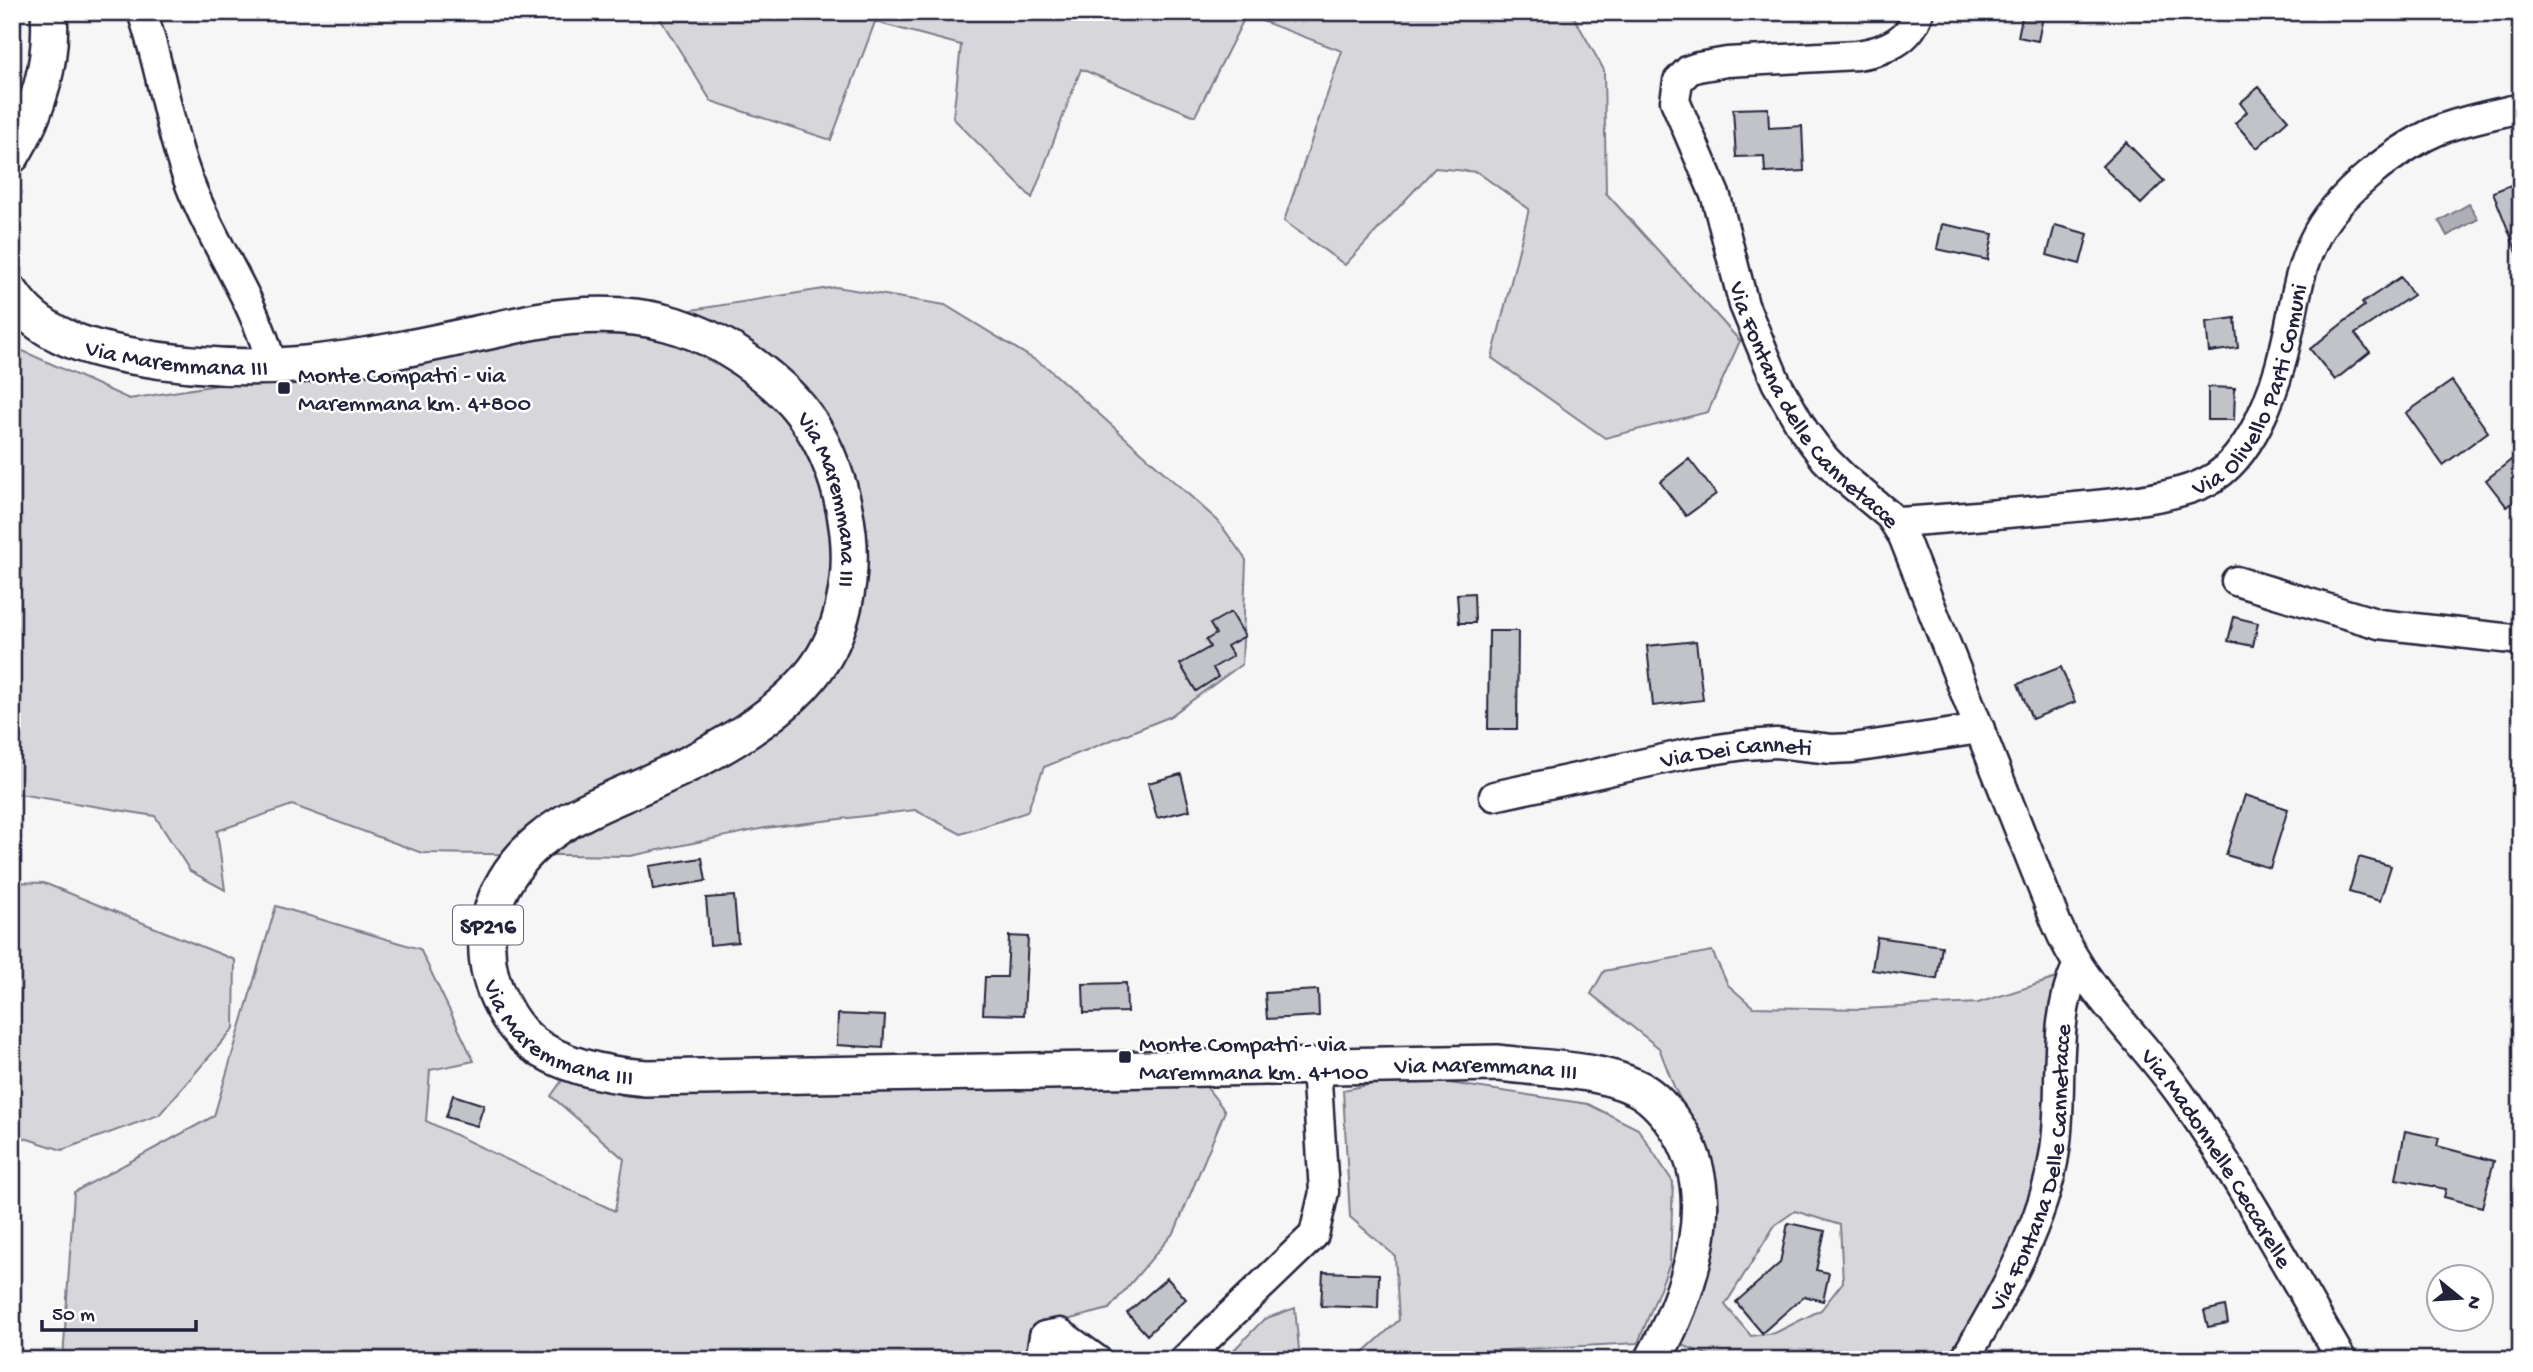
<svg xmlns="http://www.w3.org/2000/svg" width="2533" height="1372" font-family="'Gochi Hand',sans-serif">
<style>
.green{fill:#d7d7db;stroke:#7c7c8b;stroke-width:2;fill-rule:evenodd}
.water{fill:#aeaeb7;stroke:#767685;stroke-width:2}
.building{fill:#c2c2c9;stroke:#22223b;stroke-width:2}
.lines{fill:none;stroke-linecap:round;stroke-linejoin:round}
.minor-casing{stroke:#22223b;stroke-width:33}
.major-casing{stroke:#22223b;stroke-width:40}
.minor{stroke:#fff;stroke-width:28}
.major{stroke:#fff;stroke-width:35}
.poi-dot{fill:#22223b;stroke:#fff;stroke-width:2.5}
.labels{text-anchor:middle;stroke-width:5;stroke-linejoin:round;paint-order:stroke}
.shield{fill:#fff;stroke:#646476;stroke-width:2}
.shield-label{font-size:23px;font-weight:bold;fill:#22223b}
.street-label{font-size:24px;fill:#22223b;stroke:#fff}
.poi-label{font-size:24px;fill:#22223b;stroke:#fff;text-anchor:start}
</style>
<rect width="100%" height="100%" fill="#f6f6f7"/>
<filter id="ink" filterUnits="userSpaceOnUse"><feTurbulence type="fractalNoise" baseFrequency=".0143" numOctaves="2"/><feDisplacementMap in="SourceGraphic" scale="14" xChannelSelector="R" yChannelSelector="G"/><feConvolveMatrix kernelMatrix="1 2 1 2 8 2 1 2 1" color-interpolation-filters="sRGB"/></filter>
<g filter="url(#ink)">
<path class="green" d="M656,12H1571L1604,70L1606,193L1740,341L1708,412L1605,438L1492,358L1529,209L1477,172L1435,168L1345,265L1284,221L1342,51L1246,15L1195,116L1081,69L1032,198L953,118L961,45L875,22L831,140L711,101Z
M836,287L945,305L1048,368L1218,521L1246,560L1242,664L1169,717L1044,767L1027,812L961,834L915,810L765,828L630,856L422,853L292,805L217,831L225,890L190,871L155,816L12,793V346L129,399Z
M12,882L44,883L235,960L234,1028L159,1115L62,1150L12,1134Z
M276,906L420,949L474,1061L430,1070L426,1121L615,1211L624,1159L551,1096L566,1075L628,1097L1204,1084L1225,1111L1175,1231L1109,1309L1047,1325L1033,1360H63L74,1192L214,1116Z
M1712,951L1728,985L1753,1007L1862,1009L1978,1003L2060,977L2045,1175L2010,1265L1952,1360H1722L1676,1343L1711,1244L1716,1187L1700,1136L1675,1089L1659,1048L1591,994L1604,971ZM1795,1211L1840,1225L1843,1282L1821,1310L1775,1333L1751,1336L1725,1305L1775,1225Z
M1409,1077L1588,1104L1638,1129L1673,1182L1670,1263L1638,1343L1447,1353L1441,1360H1355L1399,1320L1395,1256L1350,1217L1343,1090Z
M1295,1308L1300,1360H1224L1264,1319Z"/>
<path class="water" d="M2469,204L2478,219L2447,236L2439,221Z"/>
<path class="building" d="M2023,12H2044L2038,41L2018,37Z
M2259,87L2288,120L2257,148L2235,123L2247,112L2240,103Z
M1768,108L1769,128L1802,126L1804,171L1765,173L1764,156L1736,157L1733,109Z
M2126,142L2164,181L2141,204L2102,166Z
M2521,181V259L2520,260L2493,192Z
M1942,224L1993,234L1988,260L1937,249Z
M2055,225L2088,234L2080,264L2047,255Z
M2401,277L2413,295L2355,334L2370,352L2335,380L2310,349L2364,306L2362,303Z
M2235,318L2238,348L2209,352L2206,322Z
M2452,381L2488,432L2443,465L2406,413Z
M2208,387L2235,388L2234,420H2208Z
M2521,452V496L2507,507L2486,480Z
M1689,459L1716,494L1686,516L1660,482Z
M1474,593L1475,623H1459L1457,594Z
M1231,612L1245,636L1227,646L1233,656L1213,668L1218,677L1196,691L1180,664L1210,647L1206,640L1216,634L1210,624Z
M2234,617L2258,623L2253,646L2228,641Z
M1489,631H1518L1517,729H1488Z
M1696,641L1703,700L1653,706L1647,646Z
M2061,667L2075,702L2032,719L2018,684Z
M1181,774L1190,810L1157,818L1148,783Z
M2245,795L2288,809L2270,868L2226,855Z
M2359,857L2391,866L2380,901L2349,892Z
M702,858L706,881L653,890L649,866Z
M734,896L738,942L710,945L706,898Z
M1009,936L1028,937L1024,1015L983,1014L985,977H1007Z
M1877,937L1942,946L1937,979L1872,970Z
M1126,983L1127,1012L1084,1013L1083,984Z
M1318,990L1319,1016L1267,1019L1265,993Z
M838,1014L885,1016L883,1048L837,1045Z
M453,1095L484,1105L477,1126L446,1117Z
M2405,1131L2439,1138L2437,1146L2494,1161L2482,1207L2444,1197L2446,1189L2396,1179Z
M1788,1223L1825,1231L1816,1270L1829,1273L1823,1301L1804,1296L1762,1333L1736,1302L1780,1263Z
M1323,1272L1379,1274L1378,1308L1321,1306Z
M1167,1278L1186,1299L1147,1335L1127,1313Z
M2225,1306L2228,1323L2208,1327L2204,1311Z"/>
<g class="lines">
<defs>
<g id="minor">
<path d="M142,12C162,69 168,130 191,187C215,248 256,302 272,366"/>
<path id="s1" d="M1919,12C1910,41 1885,51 1857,55L1727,62L1698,67L1689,70L1678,81L1675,101L1716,197L1744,305L1776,382L1804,431L1825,459L1843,477L1890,516L1903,536L2056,922C2084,990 2139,1036 2181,1095C2240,1179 2290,1271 2342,1360"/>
<path id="s2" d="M1895,522C1951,519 2007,513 2064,508C2104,504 2173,500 2208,481C2251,459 2275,390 2285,347C2294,311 2297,273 2314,240C2334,196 2400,145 2444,128C2469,119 2495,114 2521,108"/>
<path d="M2236,581L2379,624L2521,640"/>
<path id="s3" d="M1494,796L1691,753L1745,745L1776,743L1832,749L1853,748L1980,729"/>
<path d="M1042,1360L1041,1354L1044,1336L1060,1333L1097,1360"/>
<path d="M1184,1360L1314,1235L1324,1192L1316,1067"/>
<path id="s4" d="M1964,1360C2001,1299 2045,1221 2055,1150C2064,1089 2051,1023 2077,966"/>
</g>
<g id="major">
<path d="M12,155C38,112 53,62 49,12"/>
<path id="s5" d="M12,294C37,333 83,347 126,355C186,366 246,370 306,364C383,356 461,337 536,321C634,305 706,320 780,388C820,424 842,480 848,533C853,579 843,633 815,670C778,719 709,756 655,780C616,798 572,813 539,841C490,883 471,946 502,1005C509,1019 520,1034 533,1044C564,1067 609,1075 646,1078L1498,1063C1543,1069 1594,1068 1635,1087C1651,1094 1664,1109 1674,1123C1725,1192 1690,1292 1653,1360"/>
</g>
</defs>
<use href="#minor" class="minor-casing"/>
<use href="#major" class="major-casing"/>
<use href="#minor" class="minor"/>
<use href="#major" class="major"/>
</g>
</g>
<g class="poi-dot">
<rect x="277" y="381" width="14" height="14" rx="3.5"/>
<rect x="1118" y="1050" width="14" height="14" rx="3.5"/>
</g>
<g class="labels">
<rect class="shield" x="453" y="905.5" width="70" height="39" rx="5"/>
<g class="shield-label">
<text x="488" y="933">SP216</text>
</g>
<g class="street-label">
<text dy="8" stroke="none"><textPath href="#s5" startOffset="184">Via Maremmana III</textPath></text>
<text dy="8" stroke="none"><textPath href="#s2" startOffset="420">Via Olivello Parti Comuni</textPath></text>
<text dy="8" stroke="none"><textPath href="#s1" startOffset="625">Via Fontana delle Cannetacce</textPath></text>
<text dy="8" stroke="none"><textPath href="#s5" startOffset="938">Via Maremmana III</textPath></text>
<text dy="8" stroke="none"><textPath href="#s3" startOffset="247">Via Dei Canneti</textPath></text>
<text dy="8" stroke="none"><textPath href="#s5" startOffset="1694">Via Maremmana III</textPath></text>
<text dy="8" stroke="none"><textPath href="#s5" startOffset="2639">Via Maremmana III</textPath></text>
<text dy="8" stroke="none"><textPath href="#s1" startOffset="1488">Via Madonnelle Ceccarelle</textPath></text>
<text dy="8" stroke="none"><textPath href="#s4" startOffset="208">Via Fontana Delle Cannetacce</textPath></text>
</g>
<g class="poi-label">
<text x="298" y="382">Monte Compatri - via<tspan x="298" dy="28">Maremmana km. 4+800</tspan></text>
<text x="1139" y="1051">Monte Compatri - via<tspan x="1139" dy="28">Maremmana km. 4+100</tspan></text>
</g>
</g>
<rect width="2533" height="1372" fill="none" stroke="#fff" stroke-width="42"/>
<rect x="21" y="21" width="2491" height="1330" fill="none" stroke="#22223b" stroke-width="2.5" filter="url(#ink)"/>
<g transform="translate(2460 1298) rotate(108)"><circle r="33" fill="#ffffff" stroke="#a7a7b1" stroke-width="2"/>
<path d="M0-5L12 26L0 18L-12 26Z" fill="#22223b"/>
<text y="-10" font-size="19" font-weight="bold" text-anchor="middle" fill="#22223b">N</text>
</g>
<path d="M42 1320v10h154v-10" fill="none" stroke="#22223b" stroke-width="3.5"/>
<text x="52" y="1320" font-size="21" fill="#22223b" stroke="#ffffff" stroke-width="5" paint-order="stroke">50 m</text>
</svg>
